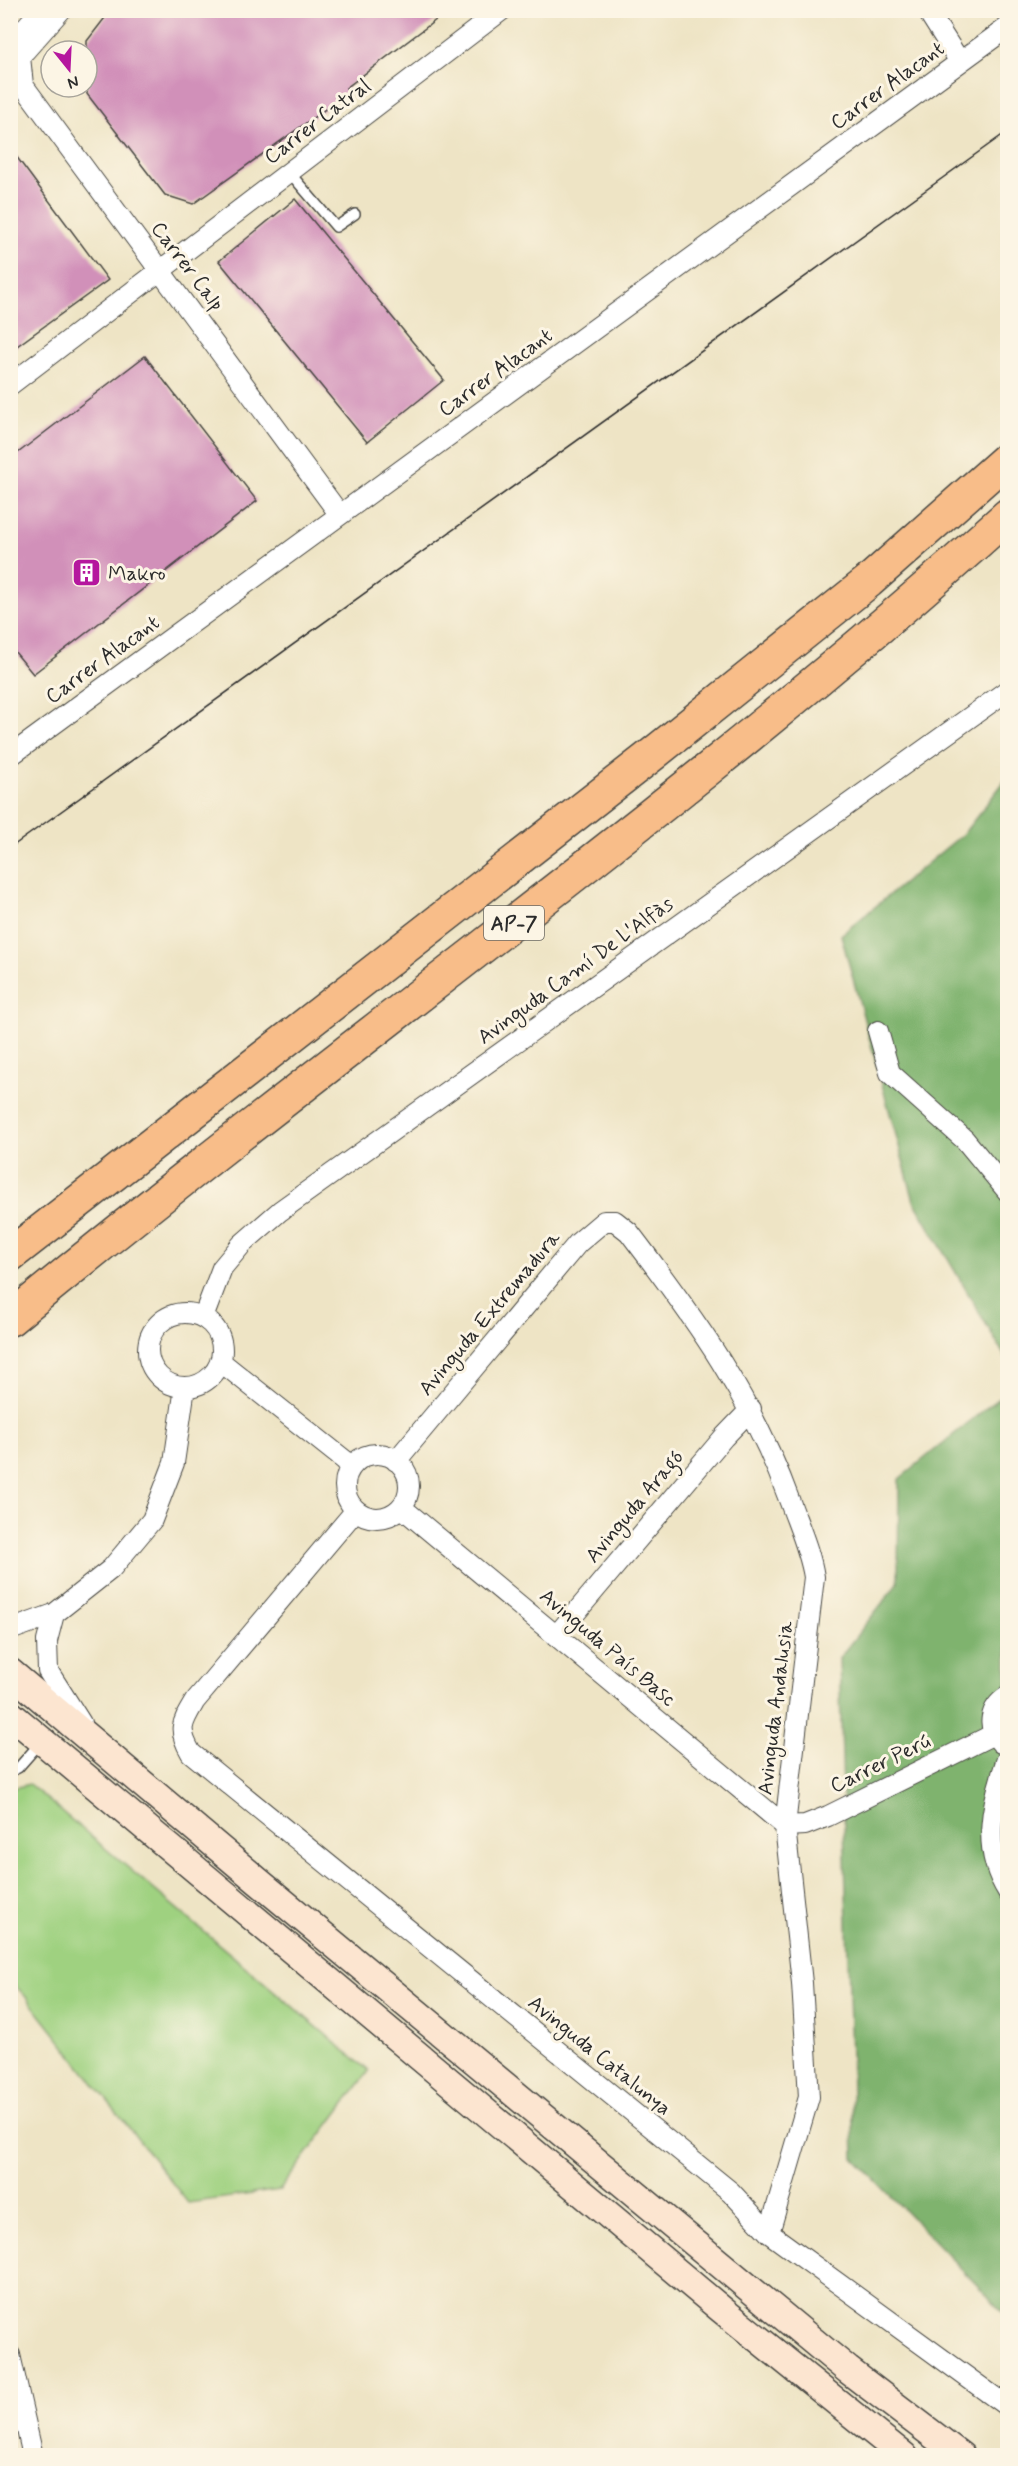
<svg xmlns="http://www.w3.org/2000/svg" width="1018" height="2466" font-family="Mynerve,sans-serif">
<style>
.green{fill:#9fd180;stroke:#657e56;stroke-width:1.5}
.forest{fill:#7fb36e;stroke:#556f4c;stroke-width:1.5}
.building{fill:#d190b9}
.lines{fill:none;stroke-linecap:round;stroke-linejoin:round}
.service-casing{stroke:#484742;stroke-width:12}
.minor-casing{stroke:#484742;stroke-width:22}
.secondary-casing{stroke:#484742;stroke-width:30}
.motorway-casing{stroke:#484742;stroke-width:36}
.service{stroke:#fff;stroke-width:9}
.minor{stroke:#fff;stroke-width:20}
.secondary{stroke:#fce5d0;stroke-width:27}
.motorway{stroke:#f8bd89;stroke-width:33}
.tram{stroke:#2b2b2b;stroke-width:1.5}
.labels{text-anchor:middle;stroke-width:6;stroke-linejoin:round;paint-order:stroke}
.shield{fill:#fcf5e5;stroke:#6a6863;stroke-width:1.5}
.shield-label{font-size:20px;font-weight:bold;fill:#2b2b2b}
.street-label{font-size:21px;fill:#2b2b2b;stroke:#fcf5e5}
.poi-label{font-size:21px;fill:#2b2b2b;stroke:#fcf5e5;text-anchor:start}
</style>
<rect width="100%" height="100%" fill="#fcf5e5"/>
<filter id="ink" filterUnits="userSpaceOnUse"><feTurbulence type="fractalNoise" baseFrequency=".0167" numOctaves="2"/><feDisplacementMap in="SourceGraphic" scale="12" xChannelSelector="R" yChannelSelector="G"/><feConvolveMatrix kernelMatrix="1 2 1 2 8 2 1 2 1" color-interpolation-filters="sRGB"/></filter>
<filter id="wash" filterUnits="userSpaceOnUse"><feTurbulence type="fractalNoise" baseFrequency=".008" numOctaves="4" result="noise"/><feDisplacementMap in="SourceGraphic" scale="24" xChannelSelector="R" yChannelSelector="G"/><feGaussianBlur stdDeviation="1.35" result="paint"/><feColorMatrix in="noise" values="0 0 0 0 0 0 0 0 0 0 0 0 0 0 0 0 0 1.4 0 .05"/><feComposite in="paint" operator="in"/></filter>
<g filter="url(#wash)">
<rect width="100%" height="100%" fill="#eee4c5"/>
<path class="green" d="M29,1784L369,2071L280,2190L188,2203L26,1997L11,1981V1789Z"/>
<path class="forest" d="M1007,778V1360L914,1201L841,935L964,833Z
M1007,1391V2316L854,2158L839,1658L898,1583L899,1479Z"/>
<g id="blocks">
<path class="building" d="M111,10H449L346,88L349,92L193,204L165,195L87,94V41Z
M10,148L108,280L10,351Z
M295,199L444,380L367,442L219,261Z
M145,356L257,501L33,674L10,646V459Z"/>
</g>
</g>
<g filter="url(#ink)">
<use href="#blocks" fill-opacity="0" stroke="#484742" stroke-width="1.5"/>
<g class="lines">
<defs>
<path id="service" d="M289,172L336,227L355,214
M10,1772L18,1768L40,1743"/>
<path id="minor" d="M927,10L960,62
M18,38L23,85L340,515
M10,45L41,10
M15,62L61,10
M10,385L502,10
M10,756L1008,27
M878,1031L890,1073L965,1140L1008,1192
M148 1350a37 37 0 1 1 74 0a37 37 0 1 1-74 0Z
M203,1318L222,1268L242,1244L280,1211L1008,690
M220,1361L352,1466
M345 1486a32 32 0 1 1 64 0a32 32 0 1 1-64 0Z
M396,1461L578,1243L604,1221H615L629,1232C696,1320 752,1397 790,1502C799,1527 810,1551 814,1577L785,1826L802,1983L809,2097L769,2233
M401,1507L785,1826L805,1825L828,1816L994,1734
M356,1510L195,1701C182,1723 177,1729 191,1753L731,2192L769,2233L1008,2407
M54,1614L47,1641L48,1671L81,1723
M10,1630L54,1614L111,1569L152,1520L174,1463L185,1387
M556,1636L724,1437L751,1409
M1001,1743C986,1727 989,1708 1008,1696
M1008,1756C992,1802 980,1848 1008,1892
M10,2355L33,2456"/>
<path id="secondary" d="M10,1672L259,1882L848,2370L961,2456
M10,1714L721,2309L904,2456"/>
<path id="motorway" d="M10,1255L653,754L869,581L1008,458
M10,1319C340,1047 690,802 1008,515"/>
</defs>
<use href="#service" class="service-casing"/>
<use href="#minor" class="minor-casing"/>
<use href="#secondary" class="secondary-casing"/>
<use href="#motorway" class="motorway-casing"/>
<use href="#service" class="service"/>
<use href="#minor" class="minor"/>
<use href="#secondary" class="secondary"/>
<use href="#motorway" class="motorway"/>
<path class="tram" d="M10,848L1008,131"/>
</g>
</g>
<defs>
<symbol id="building-square" viewBox="-11 -11 22 22"><rect x="-9" y="-9" width="18" height="18" rx="4" fill="#b5179e" stroke="#fcf5e5"/><path d="M-4-6H4V6H1V3H-1V6H-4ZM-2.5-4.3h1.7v1.8h-1.7ZM.8-4.3h1.7v1.8H.8ZM-2.5-1h1.7V.8h-1.7ZM.8-1h1.7V.8H.8Z" fill="#fff"/></symbol>
</defs>
<g fill-rule="evenodd">
<use href="#building-square" x="70" y="556" width="33" height="33"/>
</g>
<g class="labels">
<rect class="shield" x="484" y="906" width="60" height="34" rx="4.5"/>
<g class="shield-label">
<text x="514" y="930">AP-7</text>
</g>
<g class="street-label">
<text transform="translate(887 85) rotate(-36)" y="7">Carrer Alacant</text>
<text transform="translate(317 121) rotate(-37)" y="7">Carrer Catral</text>
<text transform="translate(188 266) rotate(53)" y="7">Carrer Calp</text>
<text transform="translate(495 372) rotate(-36)" y="7">Carrer Alacant</text>
<text transform="translate(102 659) rotate(-36)" y="7">Carrer Alacant</text>
<text transform="translate(575 970) rotate(-36)" y="7">Avinguda Camí De L'Alfàs</text>
<text transform="translate(489 1313) rotate(-50)" y="7">Avinguda Extremadura</text>
<text transform="translate(634 1506) rotate(-50)" y="7">Avinguda Aragó</text>
<text transform="translate(608 1647) rotate(40)" y="7">Avinguda País Basc</text>
<text transform="translate(775 1708) rotate(-83)" y="7">Avinguda Andalusia</text>
<text transform="translate(880 1763) rotate(-26)" y="7">Carrer Perú</text>
<text transform="translate(600 2055) rotate(39)" y="7">Avinguda Catalunya</text>
</g>
<g class="poi-label">
<text x="108" y="580">Makro</text>
</g>
</g>
<rect width="1018" height="2466" fill="none" stroke="#fcf5e5" stroke-width="36"/>
<g transform="translate(69 69) rotate(162)"><circle r="28" fill="#fcf5e5" stroke="#a8a49b" stroke-width="1.5"/>
<path d="M0-4.5L10 22L0 15L-10 22Z" fill="#b5179e"/>
<text y="-9" font-size="16" font-weight="bold" text-anchor="middle" fill="#2b2b2b">N</text>
</g>
</svg>
